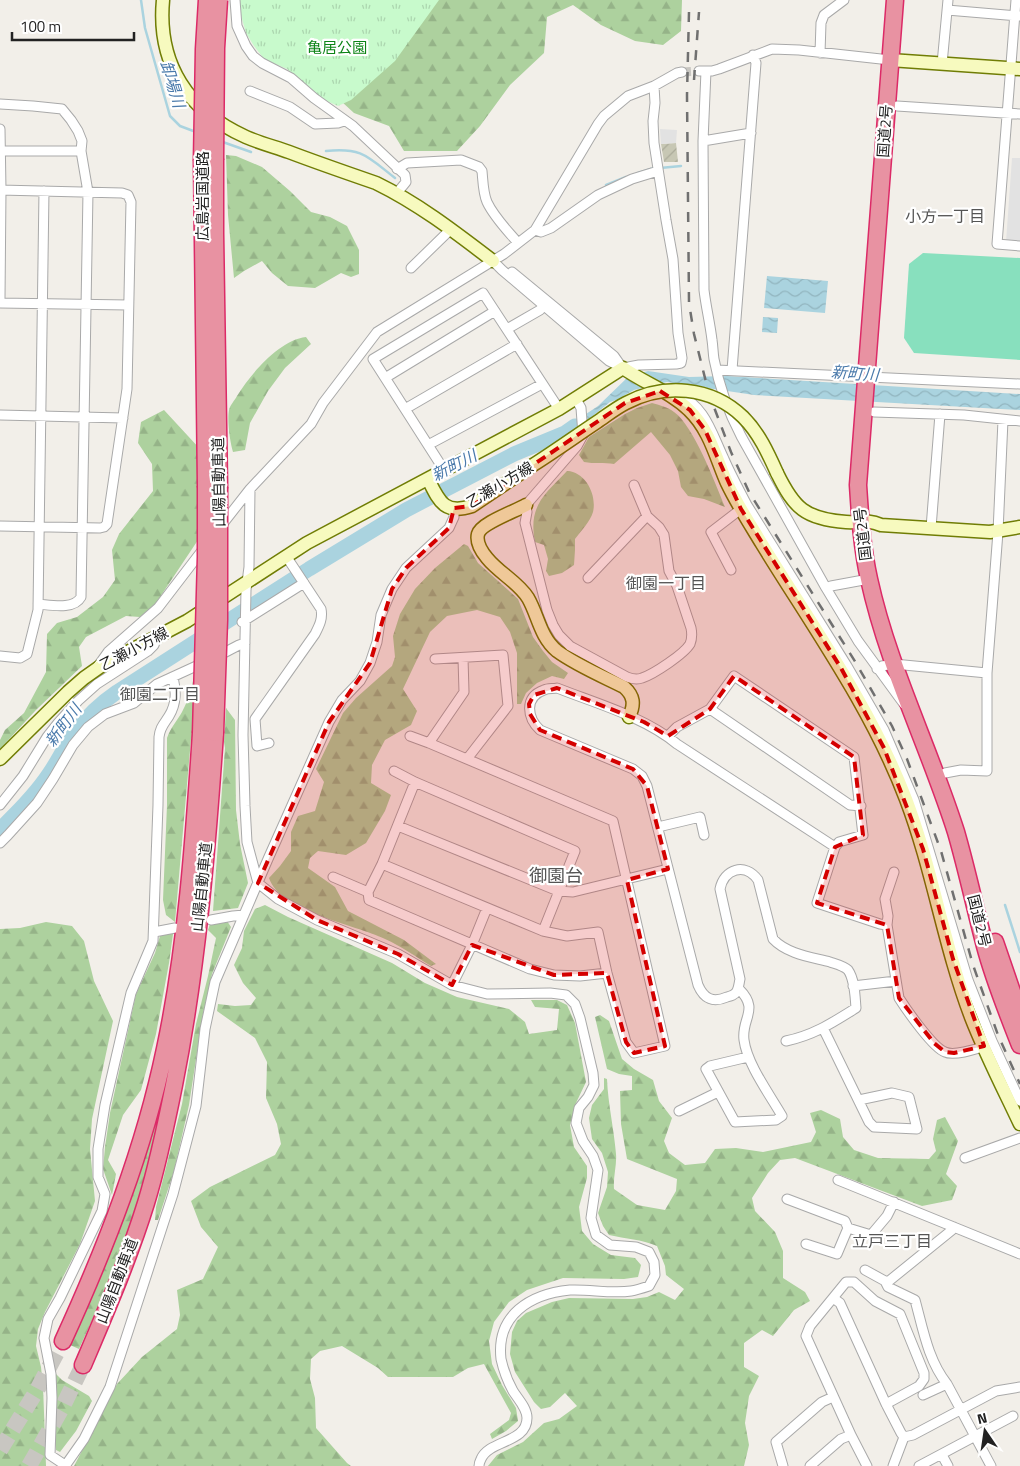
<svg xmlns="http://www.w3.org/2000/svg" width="1020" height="1466" font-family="'Titillium Web','Noto Sans JP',sans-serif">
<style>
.construction{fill:url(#construction-furrows)}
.forest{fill:url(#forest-firs)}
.park{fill:url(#park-tufts)}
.pitch{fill:#88e0be}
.parking{fill:#e2e2e2}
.water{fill:url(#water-waves)}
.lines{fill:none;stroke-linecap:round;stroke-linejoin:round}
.stream{stroke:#aad3df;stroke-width:2.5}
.river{stroke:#aad3df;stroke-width:15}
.street-tunnel{stroke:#c8c6c1;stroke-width:9;stroke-dasharray:9 4.5;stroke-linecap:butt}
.highway-tunnel{stroke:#c8c6c1;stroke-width:16;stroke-dasharray:16 8;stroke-linecap:butt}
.street-casing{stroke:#a9a9a9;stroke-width:11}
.secondary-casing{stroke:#707d05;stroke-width:15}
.highway-casing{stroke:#dc2a67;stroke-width:19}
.street{stroke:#fff;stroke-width:9}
.secondary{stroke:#f7fabf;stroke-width:12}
.highway{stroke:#e892a2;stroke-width:16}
.rail{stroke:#707070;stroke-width:2.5;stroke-dasharray:10 10;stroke-linecap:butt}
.secondary-bridge-casing{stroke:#707d05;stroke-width:15;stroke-linecap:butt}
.highway-bridge-casing{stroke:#dc2a67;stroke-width:19;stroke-linecap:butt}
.secondary-bridge{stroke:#f7fabf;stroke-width:12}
.highway-bridge{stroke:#e892a2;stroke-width:16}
.marked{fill:#d40000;fill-opacity:0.2;stroke:#d40000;stroke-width:4;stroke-dasharray:10 6;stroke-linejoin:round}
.labels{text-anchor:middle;stroke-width:4.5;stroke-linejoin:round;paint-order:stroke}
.park-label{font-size:15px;fill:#0c8416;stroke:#fff}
.street-label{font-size:15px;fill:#222;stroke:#fff}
.water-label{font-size:16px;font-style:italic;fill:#4a7aab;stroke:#fff}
.neighbourhood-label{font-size:16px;fill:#555;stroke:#fff}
.quarter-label{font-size:18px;fill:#555;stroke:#fff}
</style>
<defs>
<pattern id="construction-furrows" width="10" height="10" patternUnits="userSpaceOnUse" patternTransform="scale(1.25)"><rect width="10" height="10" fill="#c7c7b4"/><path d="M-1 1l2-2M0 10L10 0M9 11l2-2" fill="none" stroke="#abab9a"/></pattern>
<pattern id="forest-firs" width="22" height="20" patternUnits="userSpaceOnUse" patternTransform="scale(1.25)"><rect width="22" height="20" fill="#add19e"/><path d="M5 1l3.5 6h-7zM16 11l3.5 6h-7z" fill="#95b388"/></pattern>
<pattern id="park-tufts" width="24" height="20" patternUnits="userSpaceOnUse" patternTransform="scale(1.25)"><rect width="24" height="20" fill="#c8facc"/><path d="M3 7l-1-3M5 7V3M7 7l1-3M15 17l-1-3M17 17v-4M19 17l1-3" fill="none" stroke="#acd6af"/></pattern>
<pattern id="water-waves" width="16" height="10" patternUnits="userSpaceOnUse" patternTransform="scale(1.25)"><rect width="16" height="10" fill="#aad3df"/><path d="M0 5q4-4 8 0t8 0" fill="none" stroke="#92b5bf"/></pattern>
</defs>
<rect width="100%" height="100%" fill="#f2efe9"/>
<path class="construction" d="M676,143L678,162H664L661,144Z"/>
<path class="forest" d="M247,0H682L681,31L663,45L635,41L601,25L573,5L547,17L544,53L510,85L480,126L457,151H404L389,126L354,113L317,79Z
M226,155L236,156L262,167L290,191L311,212L330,217L347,226L359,250V274L351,277L341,273L315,288L288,286L272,273L262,261L244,271L234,278L228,215Z
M306,337L311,344L285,368L268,391L250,423L245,450L233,452C230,442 227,421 229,410C230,405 235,400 237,396C250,375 279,340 306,337Z
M652,403C659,405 668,407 674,412C694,426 715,483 725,507L704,499L688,496L681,487L678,471L670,455L651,432L614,464C604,462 594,464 584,462L579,455L589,437L625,414L637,408Z
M164,410L200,449L202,534L156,603L140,617L126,616L86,637L79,647L82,666L36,710L0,749V740L5,730L24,713L46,672L47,634L57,623L77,617L103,597L115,580L112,550L119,534L153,491L152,464L138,443L141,422Z
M567,471C586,472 597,495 593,512C590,522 581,531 575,539V550L574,565L562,573L549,576L546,571L548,559L544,545L535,542C528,506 544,495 567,471Z
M464,544L468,546L478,563L518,599L533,637L543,651L552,662L568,673L564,679L552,676L537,683L526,693L521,704H517V653L510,632L500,617L477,610L447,616L430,632L403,689L417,711L411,725L385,740L372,765L371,783L391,795L385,811L366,843L346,855L318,851L310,858L308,868L335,887L348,911L404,940L436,964L431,966C416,957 401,946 385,939C354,924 280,912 269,878L280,866L291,851V832L298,816L315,811L324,782L316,769L343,713L356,698L392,666L395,657L393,636L400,614L415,589L435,568Z
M197,676L194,734L191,739L175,922L166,915L163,900L167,805V738C171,727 177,721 182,712C188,701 191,690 194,677Z
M226,708L235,720L236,810L240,844L248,883L238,908L213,911L225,748L224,742Z
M265,905L288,917L392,963L425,983L457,997L509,1009L525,1022L529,1034L557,1030L559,1009L535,1007L531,1000H557L567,1005L575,1023L586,1082L576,1103L570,1125L574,1147L587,1166V1178L579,1207L582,1231L593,1244L611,1255L635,1258L641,1265L638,1277L624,1279L563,1278L527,1290L509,1302L494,1322L489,1341L492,1364L502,1385L516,1408L518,1421L506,1431L492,1439L490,1434L509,1420L511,1413L484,1364L468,1368L453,1377H388L378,1368L342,1346L320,1351L311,1359L310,1379L315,1398L316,1428L347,1463L351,1466H74L117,1384L142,1357L177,1329L180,1315L177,1290L203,1279L218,1247L201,1227L191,1201L210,1187L275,1155L281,1144L277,1124L266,1098L267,1062L255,1038L217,1011L218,1004L235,1006L251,1005L256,998L243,983L234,965L242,948L244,931L255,909Z
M227,921L231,927L212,974L203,1014L189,1105L174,1171L158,1220H155L156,1207L182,1104L196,1024L208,976L216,938L208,930L210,924Z
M46,922L72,926L84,941L94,981L113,1021L92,1119L90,1149L95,1201L80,1244L45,1312L38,1329L36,1346L41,1367L43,1386L46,1466H0V929L20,928Z
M163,934H173L169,963L156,1034L141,1090L123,1115L108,1160L116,1174L112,1195L103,1169L105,1147L110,1113L136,994L155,953L160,936Z
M600,1015L609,1021L622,1059L634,1069L653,1080L659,1101L672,1118L664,1141L669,1153L685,1165L705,1163L715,1149L736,1148L763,1152L811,1142L816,1132L810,1113L821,1110L840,1119L843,1137L854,1150L878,1158L929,1159L936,1151L933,1139L937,1120L945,1117L958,1141L946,1174L957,1186L952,1200L922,1206L795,1158L780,1160L768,1173L752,1198L755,1211L775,1232L783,1251V1278L805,1292L810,1301L794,1310L773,1336L762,1330L744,1343V1367L759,1376L749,1396L745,1423L749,1445L744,1466H488L497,1455L523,1442L544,1423L559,1419L577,1406L565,1393L550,1407L541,1409L534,1402L515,1372L510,1354L512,1332L517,1321L526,1313L552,1302L569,1298L633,1299L647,1297L659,1292L675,1300L684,1289L666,1275L665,1266L657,1246C641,1239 626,1239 609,1235L603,1226L598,1213L607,1187L608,1172L602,1153L592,1139L589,1118L592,1105L604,1089V1078L607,1079C608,1104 614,1129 616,1154C617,1165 613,1177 614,1189L637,1205L665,1210L676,1191L677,1179L627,1159L621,1124L620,1091L632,1090V1076L619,1074L607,1069L595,1017Z
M175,1027C166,1100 150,1174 124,1243C111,1279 95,1314 79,1349L70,1345L95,1291L112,1249L127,1206Z
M54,1372L62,1380L89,1396L92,1401L76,1431L60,1452L56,1450L54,1434L57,1394Z"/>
<path class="park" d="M238,0H439L395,61L351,100L338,106L320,98L287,69L264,59L254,46L246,33L240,12Z"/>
<path class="pitch" d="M923,253L1020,258V360L914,353L904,338L909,264Z"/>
<path class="parking" d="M660,129L677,130L676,143L661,144Z
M1012,158H1020V243L1006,242Z"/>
<path class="water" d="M767,276L828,281L825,313L764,308Z
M763,317L778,318L777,333L762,332Z
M648,371L689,377L727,376L1020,394V410L754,395L667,382L634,390L616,400L610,402L589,419L567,434L556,437L570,429L577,420L598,406L629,376Z"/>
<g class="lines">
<path class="stream" d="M141,0L145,28L170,116L180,126L196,132
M220,141L251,152
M326,151C362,147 368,157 395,178
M660,168L681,166
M638,173L654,168
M606,185L626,177
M1005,905L1020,952"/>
<path class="river" d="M0,829C18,812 35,795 49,774C58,761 65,745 75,732C87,716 101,703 117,692L309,569L406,510L514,454L565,433L575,426"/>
<path class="street-tunnel" d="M682,72L699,71"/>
<path class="highway-tunnel" d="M0,1450L36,1392L63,1341
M29,1466L62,1408L83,1365"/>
<defs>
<path id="street" d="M235,0L237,26L246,46L253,56L262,63L291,78L314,98L353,126L405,175L406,182L397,193
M1016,0L997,244L1020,246
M947,10L1019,16
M820,53L821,23L824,15L844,0
M942,64L948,0
M699,71H712L719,69L772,49L799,50L890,60
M706,71L703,141L704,290C706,307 710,323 712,340C713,346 713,353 714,359C719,386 728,411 741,436L826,588L858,641L904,704
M250,91L290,107L315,124L338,123L344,121
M0,104L33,106L62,109L71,120L78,131L82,141L81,151L88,192L81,597C74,610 51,605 38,604
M897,106L1020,114
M0,129L1,190L0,299
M703,141L751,133
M1,151H81
M397,169L407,163L461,160L479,167L482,171C483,181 483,193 487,202C494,217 507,230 518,243
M0,190L122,193L128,195L131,202L127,389L107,524L104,527L100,528L0,526
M535,230L541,232L551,228L598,195L632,179L658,171
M493,261L502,270L609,361L623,368L639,365L676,364L681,363L682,358L678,333L673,259L666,220L654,143L653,121L655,103L654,86
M411,268L451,229
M512,272L614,356L621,366
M0,303L128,305
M507,329L540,310L543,306
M717,370L1020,384
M732,370L756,63L753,55
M385,378L495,311
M675,391C706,408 710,429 724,459C731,475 739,490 747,505L847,666L884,730L914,800L968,980L992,1041L1020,1101
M576,399L581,408L583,435L577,446L526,505L527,512L525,523L547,610L553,625L559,635L570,646L627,677C632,679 637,680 642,678C654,674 684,654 690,644C692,639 692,633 691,628L677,586L669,571L664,535L659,527L647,516L588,578
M405,409L517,344
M874,412L964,415L1020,421
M0,415L123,418
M428,445L542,384
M444,470L373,359L483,293L559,409
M634,485L647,516
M250,489L249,567L246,590L243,735L245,806L247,842L258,883L278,899L317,920L398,954L452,985L487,994L550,993L566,995L575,1004L580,1018L593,1073L594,1085L588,1097L579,1108L576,1123L583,1141L593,1156L598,1170L591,1218L596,1235L610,1245L636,1247L649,1252L654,1262L655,1275L649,1286C643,1288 637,1290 631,1291C611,1294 590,1289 570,1290C530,1294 496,1315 501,1359C503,1368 508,1382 513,1391C518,1399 527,1408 527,1418C527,1443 489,1440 481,1459C480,1461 479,1464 479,1466
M221,526L250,489L311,424L323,403L377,332L504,254L535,230L598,124L604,116L628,96L654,86L677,73L682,72
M931,528L940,414
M731,570L711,532L741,509
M826,588L831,586L869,579
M242,622L304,583
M0,656L20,658L27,654L38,610L44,191
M216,657L239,645L245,643
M435,659L503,655L508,706L467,759
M98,666L108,652L158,608L204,548
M877,669L882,666L894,664L987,673
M710,709L850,805L861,806
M668,736L677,727L710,709L734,676L854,757L863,835L839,842L835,847L817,903L880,924L887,925
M269,743L257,746L255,719L315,634C319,626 323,619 321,609L286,556
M429,743L464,692L463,658
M394,771L415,782L575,851L543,931
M945,773L961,770L987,771V673L998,532L1003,420
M415,782L382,864L368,892L369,900L530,969L554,975L580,976L607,973
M0,805L23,776L47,737L58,723L78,701L97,684L148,651L154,645L157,637
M398,826L558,891L573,892L668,869
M658,827L700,817L704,835
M0,843L8,835L37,803L53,779L73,745L88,727L105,714L134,703L157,684L205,662
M382,864L543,931L567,936L598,932L607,973L626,1042L634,1053L665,1046L613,821L429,743L410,736
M894,872L885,899L888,916L887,925L899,998C906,1009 933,1048 945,1052C953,1056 975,1050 984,1046
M333,877L368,892
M211,920L233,916L244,915
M154,932L175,928
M452,985L472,945L487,908
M853,986L896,981
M739,989C760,1010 741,1018 744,1040C747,1064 770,1095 782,1116L776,1120L735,1122L706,1069L710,1066L748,1057
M823,1028L869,1122L874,1127L917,1129L909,1097L892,1093L859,1100
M786,1041C814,1035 832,1023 856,1008C855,997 855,980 848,970C844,966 836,964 830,962C811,957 787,954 773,939L758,880C745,862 724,869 720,889L740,979C739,983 739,987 737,991C735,995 731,996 727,997C713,1003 704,999 698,985L647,786L642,776L633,769L540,730C527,718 524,697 544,690C548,688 553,689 557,688C595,703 645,717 677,744L835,847
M679,1111L718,1092
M965,1158L1020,1138
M838,1180L1020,1254
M787,1199L845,1221L848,1228L837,1254L806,1244
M848,1228L871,1235L887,1216L894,1202
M865,1270L885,1281H889L952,1230L954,1227
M885,1281L888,1287L915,1300C923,1329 928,1360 947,1384L991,1466
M833,1298L840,1303L886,1404L901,1433L904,1437L913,1435L996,1391L1020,1387
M923,1395L947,1384
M942,1455L948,1466
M65,1465L50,1455L52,1398L51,1374L44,1338L48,1319L60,1298L102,1211L105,1194L98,1177V1149L105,1105L131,993L153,941L158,805L159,737C160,727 164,724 169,716C177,703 176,690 173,677
M65,1466L84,1439L110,1387L173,1194L196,1106L205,1029L215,982L268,859L329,722L342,700L360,681L370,663L377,642L381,615L392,589L406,568L449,528L454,517V508
M783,1466L776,1442L822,1402L833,1397
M810,1466L841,1439L851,1435
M867,1466L851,1435L806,1336L810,1326L846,1282H854L875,1301L900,1314L924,1373V1379L919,1386L886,1404
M893,1466L904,1437
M919,1466L1013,1416"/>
<path id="secondary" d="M163,0C157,64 188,111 246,137C260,143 275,147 289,152C318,163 347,173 376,183C419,204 455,232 493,261
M890,60L1020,69
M777,473C794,508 805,519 846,522C860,523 867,519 881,525L990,532L1020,527
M428,479C439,501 444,515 472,506L533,465
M526,505C516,511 481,523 478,534C476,542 482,552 487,558C499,573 518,582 528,598C538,615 540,637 557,651C576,665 602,676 624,687C634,696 635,704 629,717
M0,759L68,692L84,678L101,666L187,621L307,543L559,409L623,368C644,383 671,392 689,410C710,430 716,458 727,483C737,504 750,524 762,544C813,627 871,707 906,799C933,870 944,946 971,1017C985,1053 1003,1088 1020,1124"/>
<path id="highway" d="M895,0L858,485C860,516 862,548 869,579C888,666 929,747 956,832C967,870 975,908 985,946C994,980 1007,1012 1020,1045
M215,160V233L219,487
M202,161L206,486
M995,942L1020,1015
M63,1341C106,1247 144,1150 165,1049C187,945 194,838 201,733
M83,1365C106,1311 129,1258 146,1203C158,1164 166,1125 174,1085C197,969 207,851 215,733"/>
</defs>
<use href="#street" class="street-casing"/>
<use href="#secondary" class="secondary-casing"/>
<use href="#highway" class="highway-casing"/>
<use href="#street" class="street"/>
<use href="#secondary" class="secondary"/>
<use href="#highway" class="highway"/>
<path class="rail" d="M689,12L687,95L689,303L694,334L709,394L731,452L749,492L856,663L892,726L907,759L941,851L973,965L998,1035L1020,1084
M694,80L699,12"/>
<defs>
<path id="secondary-bridge" d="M533,465C555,451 576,436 597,422C606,416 616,408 626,403C664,383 711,386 743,417C759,433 768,453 777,473"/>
<path id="highway-bridge" d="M215,160L216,48L219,0
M202,161L204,49L207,0
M201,733L206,557V486
M215,733L219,620V487"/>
</defs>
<use href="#secondary-bridge" class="secondary-bridge-casing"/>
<use href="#highway-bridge" class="highway-bridge-casing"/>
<use href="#secondary-bridge" class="secondary-bridge"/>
<use href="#highway-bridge" class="highway-bridge"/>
</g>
<path class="marked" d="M660,391L690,410L705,430L741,509L841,668L884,748L923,849L953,959L984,1046L954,1053L945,1052L934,1043L899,998L887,925L817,903L835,847L863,835L854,757L734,676L710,709L668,736L644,722L557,688L534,695L529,704L530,714L540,730L633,769L647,786L668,869L627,880L665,1046L634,1053L626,1042L607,973L554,975L472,945L452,985L398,954L317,920L258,883L329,722L370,663L392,589L406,568L449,528L454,508L472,506L625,403Z"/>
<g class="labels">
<g class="park-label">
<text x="337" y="53">亀居公園</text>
</g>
<g class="street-label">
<text transform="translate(885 131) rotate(-86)" y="5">国道2号</text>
<text transform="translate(203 196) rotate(-90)" y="5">広島岩国道路</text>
<text transform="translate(219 482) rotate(-91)" y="5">山陽自動車道</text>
<text transform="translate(500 485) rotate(-31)" y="5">乙瀬小方線</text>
<text transform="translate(863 534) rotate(-97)" y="5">国道2号</text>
<text transform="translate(134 649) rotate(-28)" y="5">乙瀬小方線</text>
<text transform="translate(202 887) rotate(-84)" y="5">山陽自動車道</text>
<text transform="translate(979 921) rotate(76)" y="5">国道2号</text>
<text transform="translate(117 1281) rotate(-69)" y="5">山陽自動車道</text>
</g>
<g class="water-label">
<text transform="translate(173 84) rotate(73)" y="6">卸場川</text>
<text transform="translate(855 373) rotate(4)" y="6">新町川</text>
<text transform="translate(454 465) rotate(-27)" y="6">新町川</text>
<text transform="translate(63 725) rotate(-53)" y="6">新町川</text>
</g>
<g class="neighbourhood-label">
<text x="945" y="222">小方一丁目</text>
<text x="666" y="589">御園一丁目</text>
<text x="160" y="700">御園二丁目</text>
<text x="892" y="1247">立戸三丁目</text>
</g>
<g class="quarter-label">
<text x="556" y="882">御園台</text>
</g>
</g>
<g transform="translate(985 1431) rotate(347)" stroke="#ffffff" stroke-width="4" paint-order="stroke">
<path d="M0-4L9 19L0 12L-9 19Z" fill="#222222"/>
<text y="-8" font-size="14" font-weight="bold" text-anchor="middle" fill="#222222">N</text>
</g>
<path d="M12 32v8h122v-8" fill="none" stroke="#222222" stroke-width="2.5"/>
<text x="20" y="32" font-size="15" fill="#222222" stroke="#ffffff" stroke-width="4" paint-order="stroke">100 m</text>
</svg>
